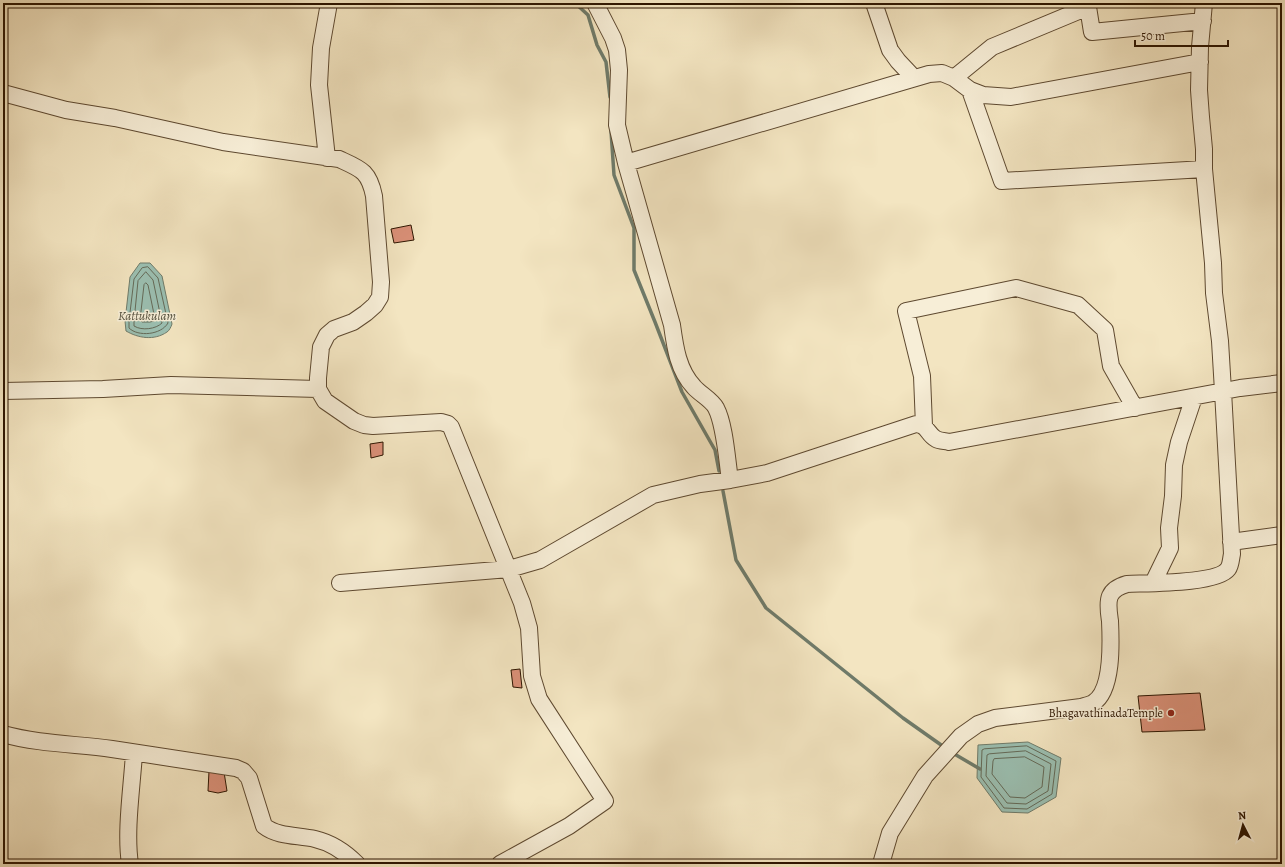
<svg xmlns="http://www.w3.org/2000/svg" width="1285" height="867" font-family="Alegreya,serif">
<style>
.water{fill:#9bbfb1;stroke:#6f7b6a}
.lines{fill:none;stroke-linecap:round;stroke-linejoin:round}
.shore{stroke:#646a58;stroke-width:1}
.stream{stroke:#6f7b6a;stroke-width:3.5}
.building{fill:#da9078;stroke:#2d1500}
.minor-casing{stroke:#5e4930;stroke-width:18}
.minor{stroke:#f7eed7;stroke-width:16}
.poi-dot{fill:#8f2418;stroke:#f7eed7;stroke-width:1.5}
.labels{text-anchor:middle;stroke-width:3;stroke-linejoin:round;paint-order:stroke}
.poi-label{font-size:12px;fill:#2d1500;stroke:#f7eed7;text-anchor:end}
.water-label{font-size:13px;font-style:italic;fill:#54503e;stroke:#f7eed7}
</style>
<rect width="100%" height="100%" fill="#f3e5c1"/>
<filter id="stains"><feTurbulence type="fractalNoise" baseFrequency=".005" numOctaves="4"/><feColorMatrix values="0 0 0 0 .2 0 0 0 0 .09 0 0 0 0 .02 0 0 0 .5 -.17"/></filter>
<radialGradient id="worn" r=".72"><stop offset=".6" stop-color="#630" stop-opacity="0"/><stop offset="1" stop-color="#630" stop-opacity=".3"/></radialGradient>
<path class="water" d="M140,263H150L162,276L172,324C171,327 169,331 167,332C154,341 138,338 126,331L125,321L130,277Z
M1028,742L1061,758L1056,797L1028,813L1002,812L977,778L978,745Z"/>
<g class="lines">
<path class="shore" d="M148,267L158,278L168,323C161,335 138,337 129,328V321L134,279L142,268Z
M146,272L153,280L162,323C156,329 142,331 134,326V321L138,281Z
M146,283L148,285L155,319L154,321L150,322H142L140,320L144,285Z
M1027,746L1056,761L1052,794L1027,809L1004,808L981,777L982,750L984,749Z
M1026,751L1051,764L1048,791L1026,804L1007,803L986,776L987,755L989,754Z
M1025,757L1044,767L1042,787L1025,798L1010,797L992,774L993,761L994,759Z"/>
<path class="stream" d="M575,3L588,15L597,45L606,62L610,97
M611,131L614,175L634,228V270L655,322L682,392L715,450L719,471
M723,491L736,560L766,608L903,718L944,747
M951,752L980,769"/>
</g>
<path class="building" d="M411,225L414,240L394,243L391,229Z
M383,442V455L371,458L370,444Z
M520,669L522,688L513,687L511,670Z
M1200,693L1205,730L1142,732L1138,696Z
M209,771L224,772L227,791L218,793L208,791Z"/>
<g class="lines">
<defs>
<path id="minor" d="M595,3L613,38L617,50L619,70L617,125L626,163
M874,3L890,50L898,61L914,78
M954,78L992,47L1088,7L1092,32L1203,21
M970,90L1002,181L1204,169
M3,93L66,110L115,118L223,142L339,159C361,169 369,171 374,196L381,282L380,297L375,305L366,313L353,322L334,329L327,335L321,347L318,378V389L325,401L354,421L364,425L373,426L441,422L448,424L451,427L522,603L529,628L532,676L539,699L605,801L569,826L500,864
M327,158L319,85L321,48L329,3
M3,391L103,389L171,385L318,389
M924,426L922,376L906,311L1016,288L1078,305L1105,330L1111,366L1135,408
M730,480C727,461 725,425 716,408C712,400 700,394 694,387C678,370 675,347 672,325L626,163L929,74L942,73L954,78L970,90L983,95L1011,97L1200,62
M1231,542L1282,535
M340,583L509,569L540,560L653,495L700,484L730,480L767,473L916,424C928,425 927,434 936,439C940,441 945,441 949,442L1240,388L1282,383
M1153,583L1170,548L1169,528L1173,496L1174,465L1179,442L1194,397
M3,734C39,744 76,744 112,749C153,755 195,762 236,768L243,771L249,778L264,826C278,837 298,835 315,839C332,843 345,852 357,864
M130,864C125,831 132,787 134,753
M881,864L890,833L925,776L961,736L978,724L995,718L1081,707C1084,706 1090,705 1093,703C1113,691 1111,642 1110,621C1109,614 1107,603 1110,596C1113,589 1120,586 1127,584C1146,583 1217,584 1228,569C1231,565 1231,558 1232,554L1223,391L1220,341L1214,293L1213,263L1204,169V149L1201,117L1199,90L1200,47L1204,3"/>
</defs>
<use href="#minor" class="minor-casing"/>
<use href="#minor" class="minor"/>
</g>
<circle class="poi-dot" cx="1171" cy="713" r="4"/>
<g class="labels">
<g class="poi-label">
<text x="1163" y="717">BhagavathinadaTemple</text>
</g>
<g class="water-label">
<text x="147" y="320">Kattukulam</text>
</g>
</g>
<rect width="1285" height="867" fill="none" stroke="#f3e5c1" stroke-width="16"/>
<rect x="4" y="4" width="1277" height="859" fill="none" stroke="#2d1500" stroke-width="2"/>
<rect x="8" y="8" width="1269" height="851" fill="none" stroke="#2d1500"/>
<g transform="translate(1243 825) rotate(354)" stroke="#f7eed7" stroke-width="3" paint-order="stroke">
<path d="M0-3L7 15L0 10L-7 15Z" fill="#2d1500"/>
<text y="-6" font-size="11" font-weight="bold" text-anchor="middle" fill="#2d1500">N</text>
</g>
<path d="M1135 40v6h93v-6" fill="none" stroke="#2d1500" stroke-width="2"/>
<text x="1141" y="40" font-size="12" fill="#2d1500" stroke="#f7eed7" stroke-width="3" paint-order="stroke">50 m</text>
<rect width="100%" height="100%" filter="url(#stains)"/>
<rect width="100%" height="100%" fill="url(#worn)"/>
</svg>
